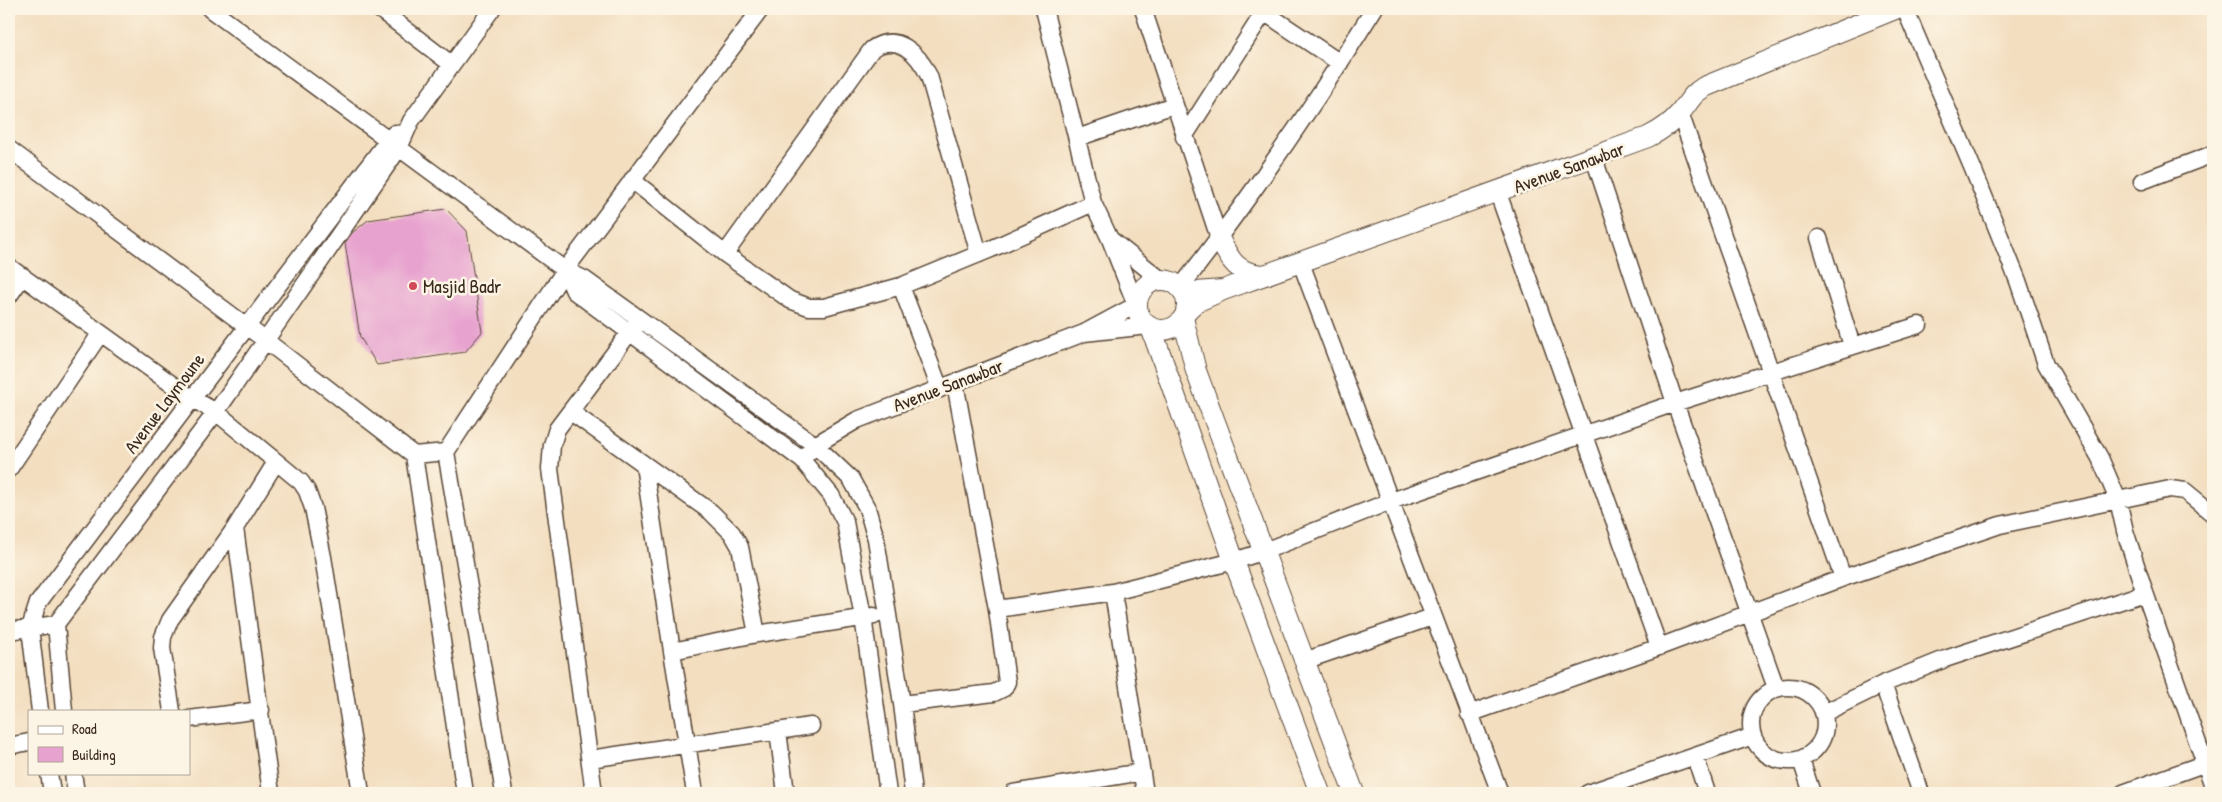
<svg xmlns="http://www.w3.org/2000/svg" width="2222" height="802" font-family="'Patrick Hand',sans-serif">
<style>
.building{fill:#e7a2cf}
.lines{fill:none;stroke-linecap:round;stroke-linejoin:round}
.minor-casing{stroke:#574536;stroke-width:19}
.tertiary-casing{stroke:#574536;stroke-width:22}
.minor{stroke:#fff;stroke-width:16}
.tertiary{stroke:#fff;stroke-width:20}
.poi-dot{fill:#d1495b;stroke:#fcf5e5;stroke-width:2}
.labels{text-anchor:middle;stroke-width:5;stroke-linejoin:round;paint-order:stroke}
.street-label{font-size:19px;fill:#3b2a1e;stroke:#fcf5e5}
.poi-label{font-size:19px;fill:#3b2a1e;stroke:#fcf5e5;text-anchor:start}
</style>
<rect width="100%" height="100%" fill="#fcf5e5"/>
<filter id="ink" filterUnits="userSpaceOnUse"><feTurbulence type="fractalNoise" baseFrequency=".02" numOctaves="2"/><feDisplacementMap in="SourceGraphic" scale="10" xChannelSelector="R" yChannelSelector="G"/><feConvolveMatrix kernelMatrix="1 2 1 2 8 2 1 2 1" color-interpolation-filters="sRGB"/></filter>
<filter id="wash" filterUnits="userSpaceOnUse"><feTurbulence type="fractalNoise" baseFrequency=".0096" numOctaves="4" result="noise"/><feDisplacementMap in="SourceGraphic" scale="20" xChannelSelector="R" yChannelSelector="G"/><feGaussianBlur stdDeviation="1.12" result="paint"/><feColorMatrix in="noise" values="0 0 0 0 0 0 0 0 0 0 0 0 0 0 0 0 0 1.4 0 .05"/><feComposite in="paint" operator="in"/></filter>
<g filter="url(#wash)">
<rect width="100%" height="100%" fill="#f3dec0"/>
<g id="blocks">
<path class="building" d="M446,209L467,231L482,332L465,352L377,365L360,337L345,243L352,233L368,220Z"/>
</g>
</g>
<g filter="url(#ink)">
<use href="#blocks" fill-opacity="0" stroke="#574536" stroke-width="1"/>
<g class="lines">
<defs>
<path id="minor" d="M210,9L565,270L584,279L815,445L851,479L867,508L876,539L902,704L913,793
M379,9L451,64
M1044,9L1093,203L1110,239
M1143,9L1219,238
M1905,9L1973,169L2018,281L2046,364L2100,458L2118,500L2125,531L2145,593L2213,786
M1264,12L1340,63
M1680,113L1843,578
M1184,137L1266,9
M1077,138L1174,105
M9,149L265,340L414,455L465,793
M1594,158L1675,403L1776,688
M632,180L725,254L790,300L809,307H824L901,286L991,249L1093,203
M2142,181L2213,154
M1498,193L1659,647
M1819,238L1852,346
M725,254L872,49C897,32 918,53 929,76L979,254
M1301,263L1500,793
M9,267L191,398L216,412L301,482L307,491L313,508L323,557L361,793
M565,270L574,291L802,460L831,495L845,522L863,617L888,793
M901,286L940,389
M1180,288C1250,199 1314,105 1374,9
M9,296L23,276
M1148,326L1084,333L1136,305L1110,239L1160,279
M571,412L711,512L732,533L740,547L757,634L874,616
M808,453L815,445L857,420L1084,333
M414,455L446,452
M644,465L672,651L757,634
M9,469L100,334
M235,528L271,793
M1113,592L1145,793
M997,609L1113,592L1234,561L1262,552L1391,501L1675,403L1919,325
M56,624L64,711
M9,631L56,624L216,412L399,148L411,121L492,9
M672,651L695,793
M1304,661L1432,617
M1883,684L1921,793
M1751 724a37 37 0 1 1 74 0a37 37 0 1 1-74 0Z
M902,704L994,693L1004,688L1007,682L997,609L955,383
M40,711L30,628L38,603C154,448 272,295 388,140L395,133
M172,711L162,648L163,637L170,620L235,528L276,462
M1824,713L1883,684L1945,659L2145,593
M1469,714L1659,647L1843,578L2000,525L2170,489L2185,491L2213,514
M189,719L261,710
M778,731L786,793
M9,746L29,742
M1695,756L1707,793
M590,759L811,726
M1801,760L1812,793
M49,773L52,793
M73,773L76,793
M504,793L446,452L565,270L761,9
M594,793L550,469L552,445L557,429L636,324
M1013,793L1142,772
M1588,793L1753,736
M2123,793L2206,763"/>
<path id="tertiary" d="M1219,238C1230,261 1238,275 1266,275
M1137 305a25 25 0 1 1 50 0a25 25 0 1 1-50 0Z
M1182,290L1196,292L1223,290L1196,302L1186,311
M1223,290L1648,137C1660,131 1671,124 1680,113C1690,101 1690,96 1704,87L1895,9
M1183,318L1196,371L1354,793
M1151,328L1234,561L1320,793"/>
</defs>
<use href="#minor" class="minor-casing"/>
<use href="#tertiary" class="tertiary-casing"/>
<use href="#minor" class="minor"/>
<use href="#tertiary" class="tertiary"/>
</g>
</g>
<circle class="poi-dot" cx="413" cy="286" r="5"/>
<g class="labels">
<g class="street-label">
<text transform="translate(1569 167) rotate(-20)" y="7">Avenue Sanawbar</text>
<text transform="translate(948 385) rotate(-21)" y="7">Avenue Sanawbar</text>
<text transform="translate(164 403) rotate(-53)" y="7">Avenue Laymoune</text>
</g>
<g class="poi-label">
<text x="423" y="293">Masjid Badr</text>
</g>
</g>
<rect width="2222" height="802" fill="none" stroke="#fcf5e5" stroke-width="30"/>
<rect x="28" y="710" width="162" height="65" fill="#fcf5e5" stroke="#afa495"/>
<rect x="38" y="726" width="25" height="8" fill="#ffffff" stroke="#afa495"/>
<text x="72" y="734" font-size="15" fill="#3b2a1e">Road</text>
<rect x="38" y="747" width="25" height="15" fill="#e7a2cf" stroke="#afa495"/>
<text x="72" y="760" font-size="15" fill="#3b2a1e">Building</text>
</svg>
